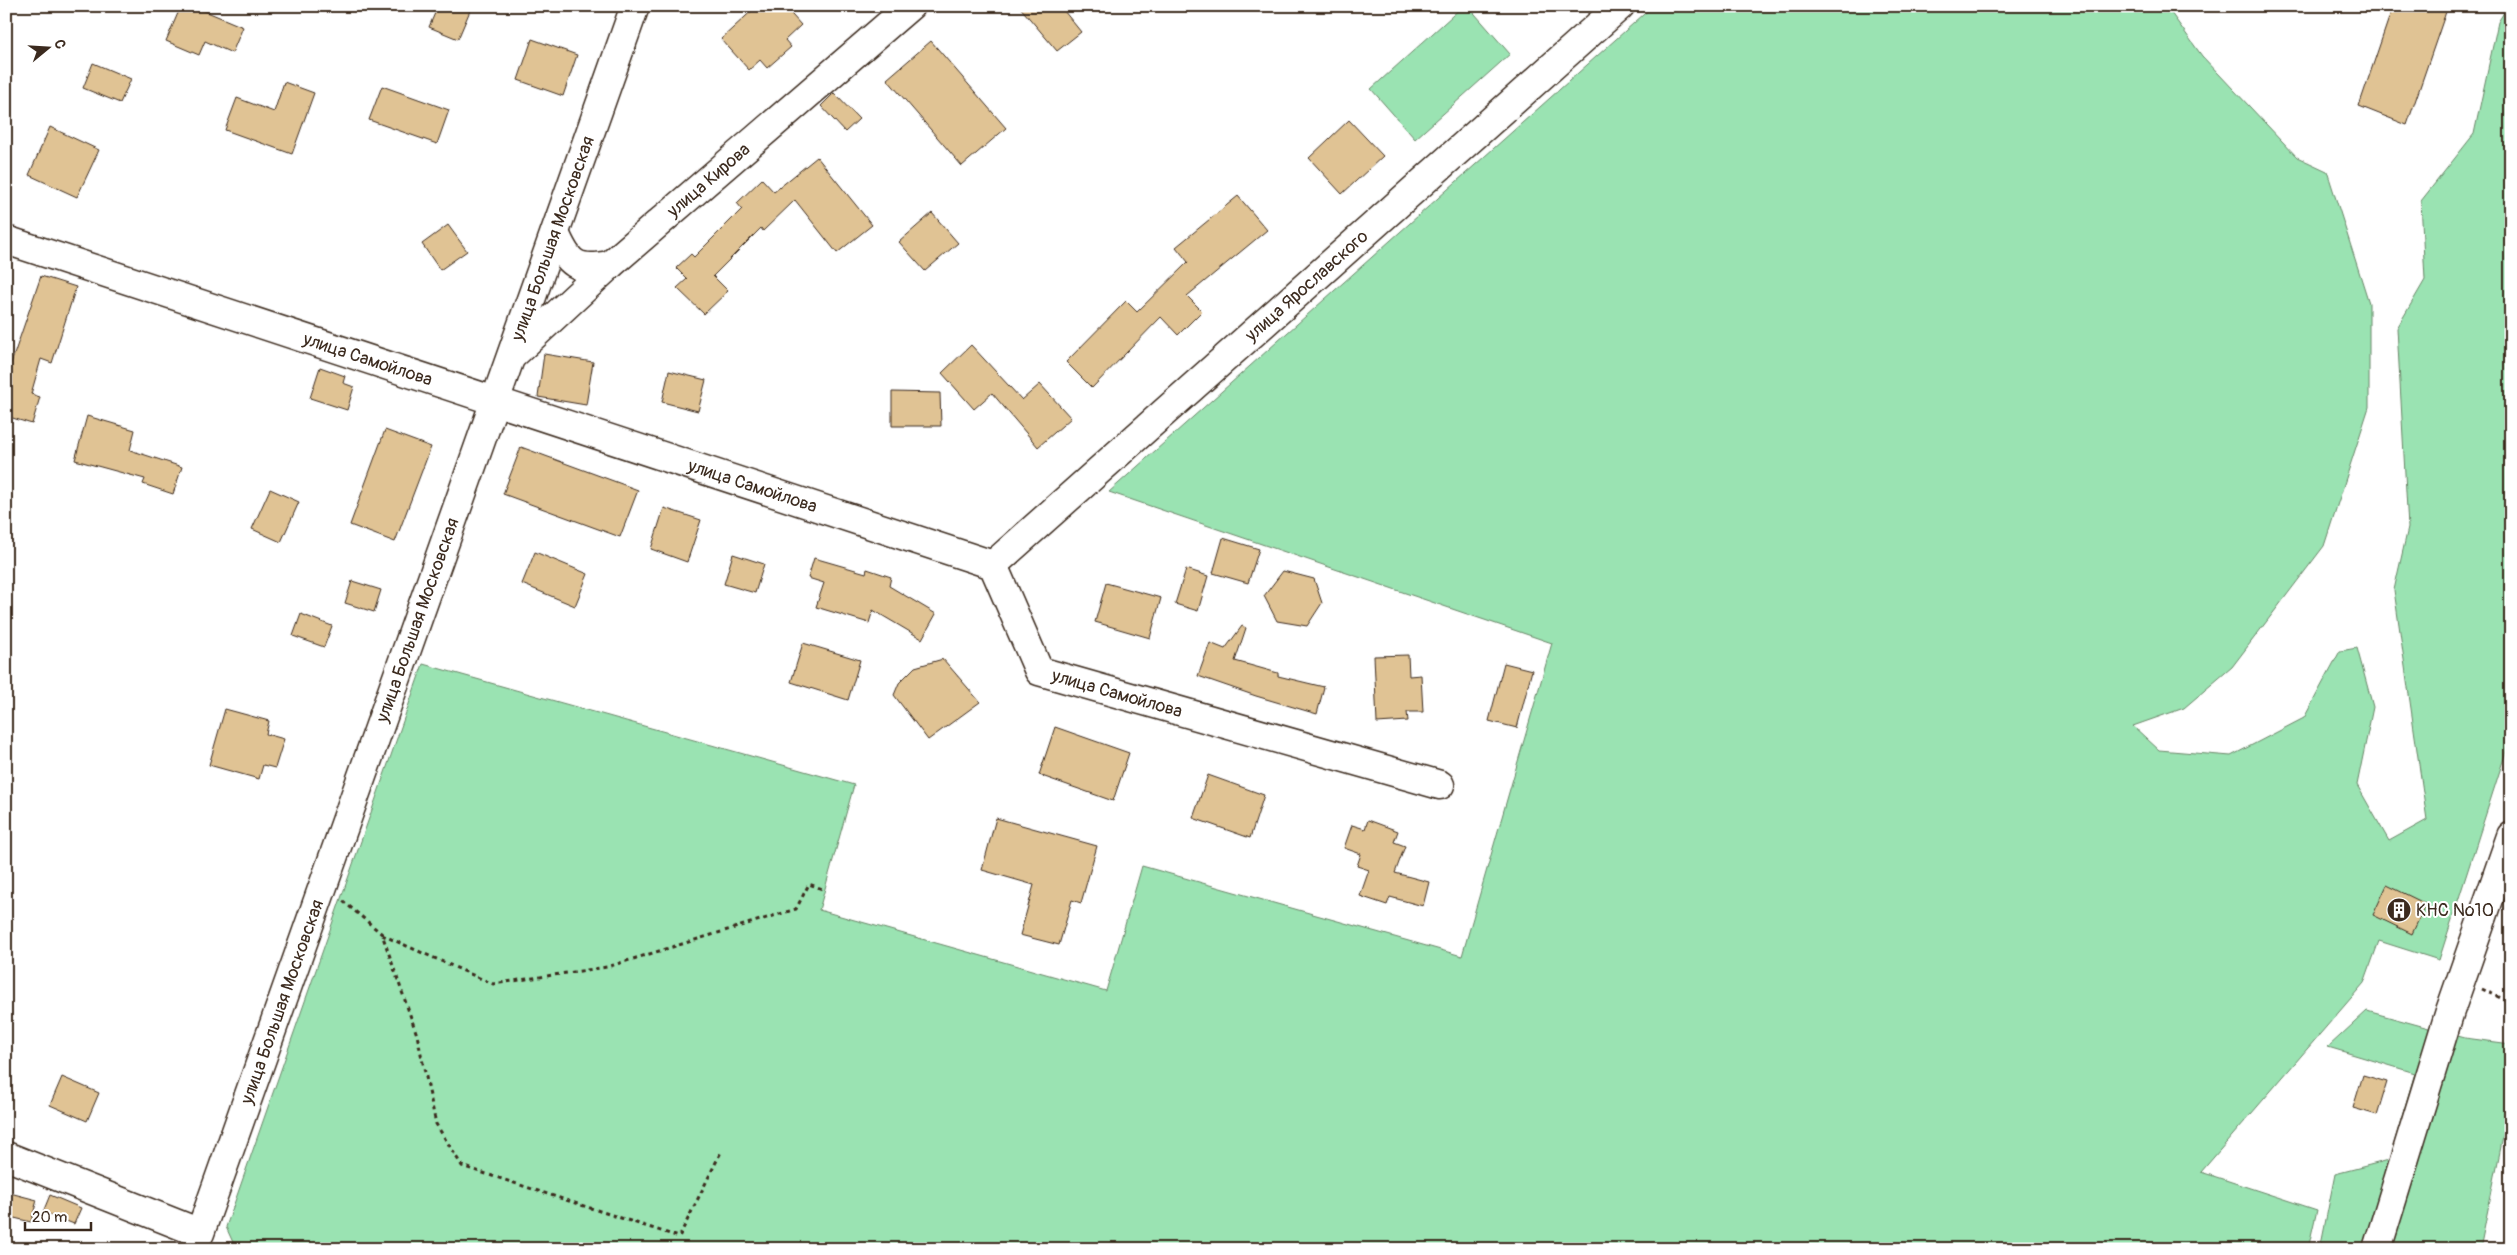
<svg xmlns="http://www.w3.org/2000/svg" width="2517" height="1255" font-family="Pangolin,sans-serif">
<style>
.green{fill:#9ae3b2;stroke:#6a8668}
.building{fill:#e0c394;stroke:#3b2a1e}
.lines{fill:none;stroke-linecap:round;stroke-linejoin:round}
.minor-casing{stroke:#3b2a1e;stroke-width:31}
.path{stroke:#3b2a1e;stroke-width:3;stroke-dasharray:4 4;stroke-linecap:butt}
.minor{stroke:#fff;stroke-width:28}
.labels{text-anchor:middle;stroke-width:4;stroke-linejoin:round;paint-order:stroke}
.street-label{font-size:18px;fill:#3b2a1e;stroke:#fff}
.poi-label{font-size:18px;fill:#3b2a1e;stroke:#fff;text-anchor:start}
</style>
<rect width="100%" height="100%" fill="#fff"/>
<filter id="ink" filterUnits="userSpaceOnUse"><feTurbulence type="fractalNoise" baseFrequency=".02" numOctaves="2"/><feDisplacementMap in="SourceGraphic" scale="10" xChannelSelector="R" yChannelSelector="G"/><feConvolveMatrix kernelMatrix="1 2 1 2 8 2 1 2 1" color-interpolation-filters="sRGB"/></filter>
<g filter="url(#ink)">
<path class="green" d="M1463,6H1468L1510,54L1415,139L1371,89Z
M1653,6H2166L2202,56L2297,157L2327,171L2369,303V407L2324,546L2232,667L2184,708L2133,726L2159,750L2231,756L2304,718L2340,651L2357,648L2373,707L2357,785L2389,841L2427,820L2394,590L2408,528L2397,328L2425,280L2421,201L2474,134L2498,22L2508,6H2511V736L2439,960L2379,941L2364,983L2201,1172L2317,1210L2308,1249H236L226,1227L423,664L854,785L819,910L1106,991L1142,866L1462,956L1552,643L1109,492Z
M2367,1011L2465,1038L2511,1044V1127L2504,1132L2480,1249H2320L2335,1174L2389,1160L2415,1073L2328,1047Z"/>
<path class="building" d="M181,6H193L243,27L232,53L205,41L199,55L166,41Z
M438,6H472L458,39L429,27Z
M757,6H784L801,25L785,40L791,47L767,68L760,60L749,70L721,39Z
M1019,6H1060L1081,32L1057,51Z
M2393,6H2448L2407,125L2359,106Z
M532,39L577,55L563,96L518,80Z
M931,41L1006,128L962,166L887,79Z
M93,63L131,79L120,103L83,88Z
M284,82L314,93L292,154L225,130L237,98L274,112Z
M382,86L449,110L437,144L369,120Z
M834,93L859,119L845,132L821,106Z
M1349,120L1383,156L1342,194L1309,158Z
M50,127L99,150L77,197L29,175Z
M817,157L872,225L837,253L795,200L763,231L761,228L713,276L728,291L704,314L677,288L687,279L676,268L691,254L694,257L742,209L737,203L762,179L774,192Z
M1238,196L1267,230L1187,296L1202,311L1178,335L1161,317L1092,388L1066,362L1126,301L1137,312L1188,262L1176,247Z
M932,213L958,243L925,271L899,242Z
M448,225L467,251L440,270L422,244Z
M41,276L76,287L52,363L41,359L31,394L40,397L32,424L6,416V378Z
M971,345L1022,400L1040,384L1071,418L1038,447L992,393L974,409L942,373Z
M544,354L593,362L586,405L538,397Z
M320,367L345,376L343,383L354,387L347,410L310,398Z
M669,371L706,380L698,411L662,402Z
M892,392L940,393L941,426H892Z
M87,416L135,430L130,450L182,467L173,494L143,484L145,479L75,460Z
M385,430L431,447L395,542L350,525Z
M521,447L638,490L620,537L503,494Z
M270,489L299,502L281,542L252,529Z
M664,508L701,520L687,562L651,549Z
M1223,538L1259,549L1248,583L1213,573Z
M535,552L588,574L575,606L522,584Z
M733,554L764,564L755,593L724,584Z
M814,558L866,573L867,569L891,577L889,586L936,614L922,639L873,610L869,623L816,607L824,583L808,578Z
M1186,569L1208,576L1198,611L1175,604Z
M1283,571L1314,579L1322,603L1307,626L1277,621L1264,596Z
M352,581L381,590L374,612L345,603Z
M1106,583L1161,598L1150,638L1095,622Z
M301,614L332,626L324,647L293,636Z
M1242,626L1246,628L1235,661L1278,673V676L1324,687L1317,714L1256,696L1198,676L1210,643L1225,649Z
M803,643L860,660L848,700L791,682Z
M1408,655L1409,676L1421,675L1423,712H1407L1408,721L1377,723L1374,656Z
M943,659L980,702L928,740L894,695L899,683L915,667Z
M1504,663L1532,670L1517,728L1489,721Z
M225,709L269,721L266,734L284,739L275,768L263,765L259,779L209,765Z
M1055,727L1129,753L1113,801L1039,775Z
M1208,775L1264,795L1250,838L1193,818Z
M996,818L1097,846L1081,903L1072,900L1059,945L1020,935L1034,885L982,870Z
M1368,820L1398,831L1394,842L1405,846L1395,873L1429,882L1423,906L1390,897L1387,905L1360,896L1369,870L1357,866L1361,854L1344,848L1352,825L1365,829Z
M2387,885L2426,904L2412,934L2373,915Z
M2363,1075L2387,1082L2377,1115L2353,1108Z
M62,1077L99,1093L87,1121L50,1105Z
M6,1192L37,1200L31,1222L6,1216Z
M50,1195L81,1208L74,1224L43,1212Z"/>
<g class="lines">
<defs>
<g id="minor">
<path d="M555,233C569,265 576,271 610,265"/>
<path id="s1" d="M6,240L993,565L1039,671L1440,785"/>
<path id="s2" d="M514,354L610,265L910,6"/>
<path id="s3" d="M993,565L1620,6"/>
<path id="s4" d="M6,1156L200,1233L635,6"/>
<path d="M2377,1249L2450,1011L2511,836"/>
</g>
</defs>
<use href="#minor" class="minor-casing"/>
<path class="path" d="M343,901L382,934L417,1035L436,1124L462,1166L679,1237L721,1152
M382,935L493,984L607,967L796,909L809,884L825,890
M2482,989L2511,1003"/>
<use href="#minor" class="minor"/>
</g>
</g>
<defs>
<symbol id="building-disc" viewBox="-11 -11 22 22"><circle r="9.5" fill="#3b2a1e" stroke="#fff"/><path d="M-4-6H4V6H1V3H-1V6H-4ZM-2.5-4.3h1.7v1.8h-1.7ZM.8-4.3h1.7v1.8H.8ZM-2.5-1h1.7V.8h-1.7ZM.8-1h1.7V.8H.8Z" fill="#fff"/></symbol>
</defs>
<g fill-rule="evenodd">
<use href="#building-disc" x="2385" y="896" width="28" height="28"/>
</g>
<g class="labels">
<g class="street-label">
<text dy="6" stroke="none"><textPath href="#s2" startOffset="261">улица Кирова</textPath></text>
<text dy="6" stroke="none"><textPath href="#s4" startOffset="1264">улица Большая Московская</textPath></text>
<text dy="6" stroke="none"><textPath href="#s3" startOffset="420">улица Ярославского</textPath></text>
<text dy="6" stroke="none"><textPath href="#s1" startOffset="381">улица Самойлова</textPath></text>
<text dy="6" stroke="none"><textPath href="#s1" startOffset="786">улица Самойлова</textPath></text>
<text dy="6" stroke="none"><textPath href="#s4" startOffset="859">улица Большая Московская</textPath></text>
<text dy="6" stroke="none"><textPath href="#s1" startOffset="1236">улица Самойлова</textPath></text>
<text dy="6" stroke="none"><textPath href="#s4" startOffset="454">улица Большая Московская</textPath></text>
</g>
<g class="poi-label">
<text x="2416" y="916">КНС №10</text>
</g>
</g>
<rect width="2517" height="1255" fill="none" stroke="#fff" stroke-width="25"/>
<rect x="12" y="12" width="2492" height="1230" fill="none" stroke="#3b2a1e" stroke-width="2" filter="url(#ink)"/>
<g transform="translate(48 48) rotate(72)" stroke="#ffffff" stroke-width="4" paint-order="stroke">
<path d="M0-4L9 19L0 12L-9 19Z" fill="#3b2a1e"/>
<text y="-8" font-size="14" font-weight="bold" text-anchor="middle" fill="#3b2a1e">С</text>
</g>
<path d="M25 1222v8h66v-8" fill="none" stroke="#3b2a1e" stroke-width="2.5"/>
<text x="32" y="1222" font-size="15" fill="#3b2a1e" stroke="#ffffff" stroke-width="4" paint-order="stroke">20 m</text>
</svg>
